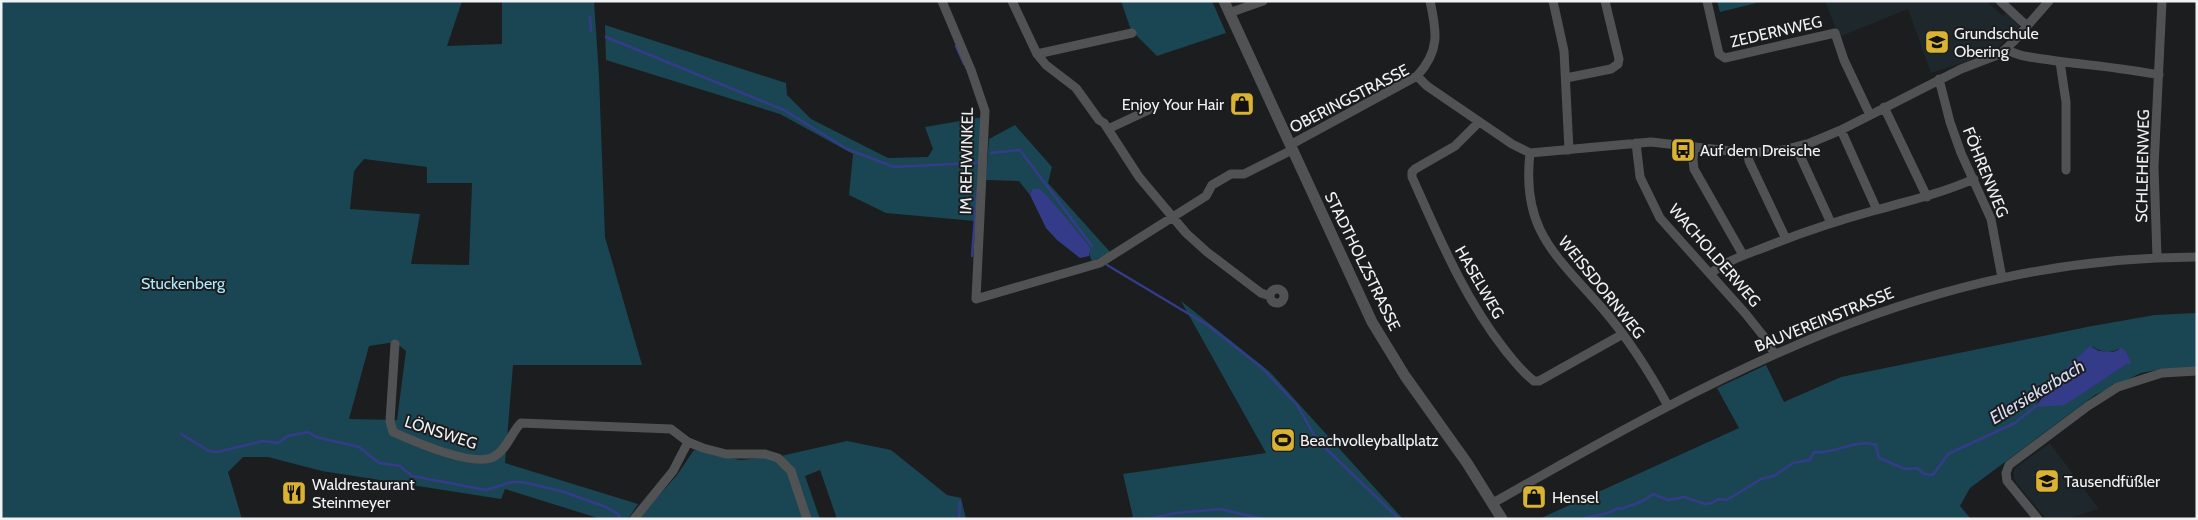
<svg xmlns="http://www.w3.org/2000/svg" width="2198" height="520" font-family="Cabin,sans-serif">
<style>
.built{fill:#1e272b}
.green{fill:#1a4654;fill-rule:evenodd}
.water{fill:#343c8a}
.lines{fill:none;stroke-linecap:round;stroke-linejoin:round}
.stream{stroke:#343c8a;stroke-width:2.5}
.minor{stroke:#515253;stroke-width:9}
.tertiary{stroke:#515253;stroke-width:11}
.labels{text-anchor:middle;stroke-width:4;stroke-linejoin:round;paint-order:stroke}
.street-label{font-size:16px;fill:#f1f2f3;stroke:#1b1d1e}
.poi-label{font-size:16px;fill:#f1f2f3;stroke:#1b1d1e;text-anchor:start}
.park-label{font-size:16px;fill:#afe7fb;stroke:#1b1d1e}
.water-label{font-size:18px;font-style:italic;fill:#d6dcf3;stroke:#1b1d1e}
</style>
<rect width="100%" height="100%" fill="#1b1d1e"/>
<path class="built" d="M1825,1H1987L2003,16L2007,12L2018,23L2019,26L1997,48L1965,62L1931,73L1908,9L1839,37Z
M2050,443L2099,509L2067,519H2046L2017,484L2014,479V469Z"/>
<path class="green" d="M1,1H462L447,46L502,44V1H594L599,77L605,237L642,365H513L505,463L638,504L628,519H601L505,489L501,499L322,471L268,457H243L228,472L242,519H1ZM364,159L427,167V183H472L469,265L411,264L420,214L350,209L354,171ZM395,342L406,351L397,420L349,419L369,346Z
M1121,1H1212L1226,33L1157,56L1131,30Z
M1717,1H1764L1720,12Z
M605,25L786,83L787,95L811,119L888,158L928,157L933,149L925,127L983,117L975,221L886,213L849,195L853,154L780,114L606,60Z
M1015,125L1052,167L1048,183L1111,253L1092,261C1088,255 1090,249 1087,243L1040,189H1032L1030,195L1019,181L986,180L989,139Z
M1181,301L1270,372L1403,519H1123L1133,517L1123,474L1266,453Z
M2197,313V368L2162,369L2141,373L2095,395L1970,488L1960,506L1971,519H1539L1739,428L1717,388L1766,365L1784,402L1841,377L2092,326L2155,315ZM2093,347C2101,352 2110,354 2118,349L2127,353L2130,364H2127L2073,399L2036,407L2038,401L2064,370Z
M847,441L891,450L947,495L961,498L966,519H837L820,470L805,476L820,519H638L677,475L694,450L740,460L781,456Z"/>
<path class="water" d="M1032,189H1040L1048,197L1087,243L1090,249L1089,256L1080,258L1057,240L1046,228L1030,195Z
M2090,346L2099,351L2113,352L2122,348L2127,353L2131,364H2127L2065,405L2035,407L2064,370Z"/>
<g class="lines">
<path class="stream" d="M590,17L591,31
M606,37L784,110L847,149L894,167L975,163L978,162L979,160
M956,46L964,64
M991,153L1020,150L1092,246
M972,256L977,190
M1107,265L1209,326L1262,368L1297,405L1317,440L1399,519
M181,434L209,451L217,452L263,441L278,443L288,436L308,432L316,437L359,447L379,463L400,466L412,476L486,490L512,482H522L561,491L606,507L618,514L621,519
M959,519L960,502
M1148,519L1176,513L1220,509L1263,519
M1583,519C1596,514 1604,517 1618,508L1621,509L1643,501L1653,494L1668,500L1684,497L1705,504L1712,503L1718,499L1727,500L1761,479L1774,476L1793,463L1810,460L1814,452C1834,455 1855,438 1876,445L1879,458L1905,469L1917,468L1924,474L1933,475L1948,454L2015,423L2036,406"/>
<path class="minor" d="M942,1L971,70L985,111L976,299L1100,263L1206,196L1212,185L1231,174H1244L1292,150
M1012,1L1037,54L1046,65L1076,88L1099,120L1104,123L1139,177L1186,233L1207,252L1261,293L1270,296
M1553,1L1564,51L1569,150
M1707,1L1719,54L1725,58L1835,33L1844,60L1870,115
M2000,1L2027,26
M1229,13L1263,1
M2006,49C2017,56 2030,57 2043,59C2082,65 2121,67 2159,75
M1037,54L1132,33
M2060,62L2066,102V170
M1417,76C1440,51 1437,32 1430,1
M1566,78L1611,69L1618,64L1619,59L1605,1
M1939,79L1950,122L1961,153L1991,219L2002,278
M1884,107L1927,197
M1479,122L1455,146L1415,169L1412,172V177C1439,237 1464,298 1505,350C1514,361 1523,373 1534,381H1539L1623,334
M1108,129L1155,107
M1841,130L1877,210
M1636,143L1640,177L1660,218L1745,313L1765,338L1774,353
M1290,145L1417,76L1427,86L1512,144L1530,153L1651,142L1748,153L1783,150L1810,143L1841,130L1961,69L2000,54L2014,41L2049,1
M1694,147L1693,160L1694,169L1743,255
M1796,147L1831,223
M1530,153C1521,230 1556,255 1602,308C1628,338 1649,371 1668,406
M1748,153L1749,161L1786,239
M2157,257L2154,167L2162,1
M1710,274C1727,260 1748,254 1768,246C1803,232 1840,220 1876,210C1909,201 1942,193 1974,179
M1270 296a7 7 0 1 1 14 0a7 7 0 1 1-14 0Z
M395,344L390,421L393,432C413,441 476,469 495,456C507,449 511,433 521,423L671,429L688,442L703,448L726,454H765L778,458L791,471L807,519
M1493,503C1719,374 1928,257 2197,257
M634,519L673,471L688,442
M2038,519L2007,481L2006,473L2009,465L2088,406L2118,387L2162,373L2197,371"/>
<path class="tertiary" d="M1224,1L1372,322L1405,376L1467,463L1502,519"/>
</g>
<defs>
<symbol id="school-square" viewBox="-11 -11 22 22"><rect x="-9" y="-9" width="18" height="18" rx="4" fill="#dab333" stroke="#1b1d1e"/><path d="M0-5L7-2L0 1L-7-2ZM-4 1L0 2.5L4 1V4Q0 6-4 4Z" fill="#111"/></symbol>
<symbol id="shop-square" viewBox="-11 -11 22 22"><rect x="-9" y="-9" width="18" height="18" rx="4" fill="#dab333" stroke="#1b1d1e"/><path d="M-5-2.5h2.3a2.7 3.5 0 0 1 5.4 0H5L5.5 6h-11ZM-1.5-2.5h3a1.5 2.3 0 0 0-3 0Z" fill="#111"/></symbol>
<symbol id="bus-square" viewBox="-11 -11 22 22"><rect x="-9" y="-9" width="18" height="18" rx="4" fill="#dab333" stroke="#1b1d1e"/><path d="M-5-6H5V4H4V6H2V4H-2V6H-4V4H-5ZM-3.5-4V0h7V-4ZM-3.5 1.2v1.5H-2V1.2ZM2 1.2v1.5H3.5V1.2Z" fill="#111"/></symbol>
<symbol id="stadium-square" viewBox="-11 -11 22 22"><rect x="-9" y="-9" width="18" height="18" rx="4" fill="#dab333" stroke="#1b1d1e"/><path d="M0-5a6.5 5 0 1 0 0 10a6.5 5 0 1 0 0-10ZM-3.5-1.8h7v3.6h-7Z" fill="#111"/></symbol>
<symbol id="restaurant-square" viewBox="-11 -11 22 22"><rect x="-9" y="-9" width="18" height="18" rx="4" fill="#dab333" stroke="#1b1d1e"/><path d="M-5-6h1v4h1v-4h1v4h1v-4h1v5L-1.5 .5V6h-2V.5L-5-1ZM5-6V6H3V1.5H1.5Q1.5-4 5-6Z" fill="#111"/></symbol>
</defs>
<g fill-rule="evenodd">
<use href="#school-square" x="1923" y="28" width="28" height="28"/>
<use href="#shop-square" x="1228" y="90" width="28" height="28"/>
<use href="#bus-square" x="1669" y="136" width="28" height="28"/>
<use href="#stadium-square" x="1269" y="426" width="28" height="28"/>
<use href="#school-square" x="2033" y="467" width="28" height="28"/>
<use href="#restaurant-square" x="280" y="479" width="28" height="28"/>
<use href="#shop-square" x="1520" y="483" width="28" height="28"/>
</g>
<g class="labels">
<g class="street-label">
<text transform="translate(1776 31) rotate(-13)" y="6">ZEDERNWEG</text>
<text transform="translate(1349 98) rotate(-27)" y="6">OBERINGSTRASSE</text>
<text transform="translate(966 161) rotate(-89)" y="6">IM REHWINKEL</text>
<text transform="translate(2142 166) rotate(-89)" y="6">SCHLEHENWEG</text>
<text transform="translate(1986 172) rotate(68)" y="6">FÖHRENWEG</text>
<text transform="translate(1715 255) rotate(49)" y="6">WACHOLDERWEG</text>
<text transform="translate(1363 261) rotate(64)" y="6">STADTHOLZSTRASSE</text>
<text transform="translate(1480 282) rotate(60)" y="6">HASELWEG</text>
<text transform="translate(1602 287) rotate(51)" y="6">WEISSDORNWEG</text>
<text transform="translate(1824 319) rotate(-22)" y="6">BAUVEREINSTRASSE</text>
<text transform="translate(441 432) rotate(18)" y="6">LÖNSWEG</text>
</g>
<g class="poi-label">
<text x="1954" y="39">Grundschule<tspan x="1954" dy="18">Obering</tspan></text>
<text x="1224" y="110" text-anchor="end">Enjoy Your Hair</text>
<text x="1700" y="156">Auf dem Dreische</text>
<text x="1300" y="446">Beachvolleyballplatz</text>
<text x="2064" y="487">Tausendfüßler</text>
<text x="312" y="490">Waldrestaurant<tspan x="312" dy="18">Steinmeyer</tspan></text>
<text x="1552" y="503">Hensel</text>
</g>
<g class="park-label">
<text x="183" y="289">Stuckenberg</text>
</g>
<g class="water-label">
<text transform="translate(2037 392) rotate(-31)" y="6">Ellersiekerbach</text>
</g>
</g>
<rect width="2198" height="520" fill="none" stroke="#f1f2f3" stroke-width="5"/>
</svg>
